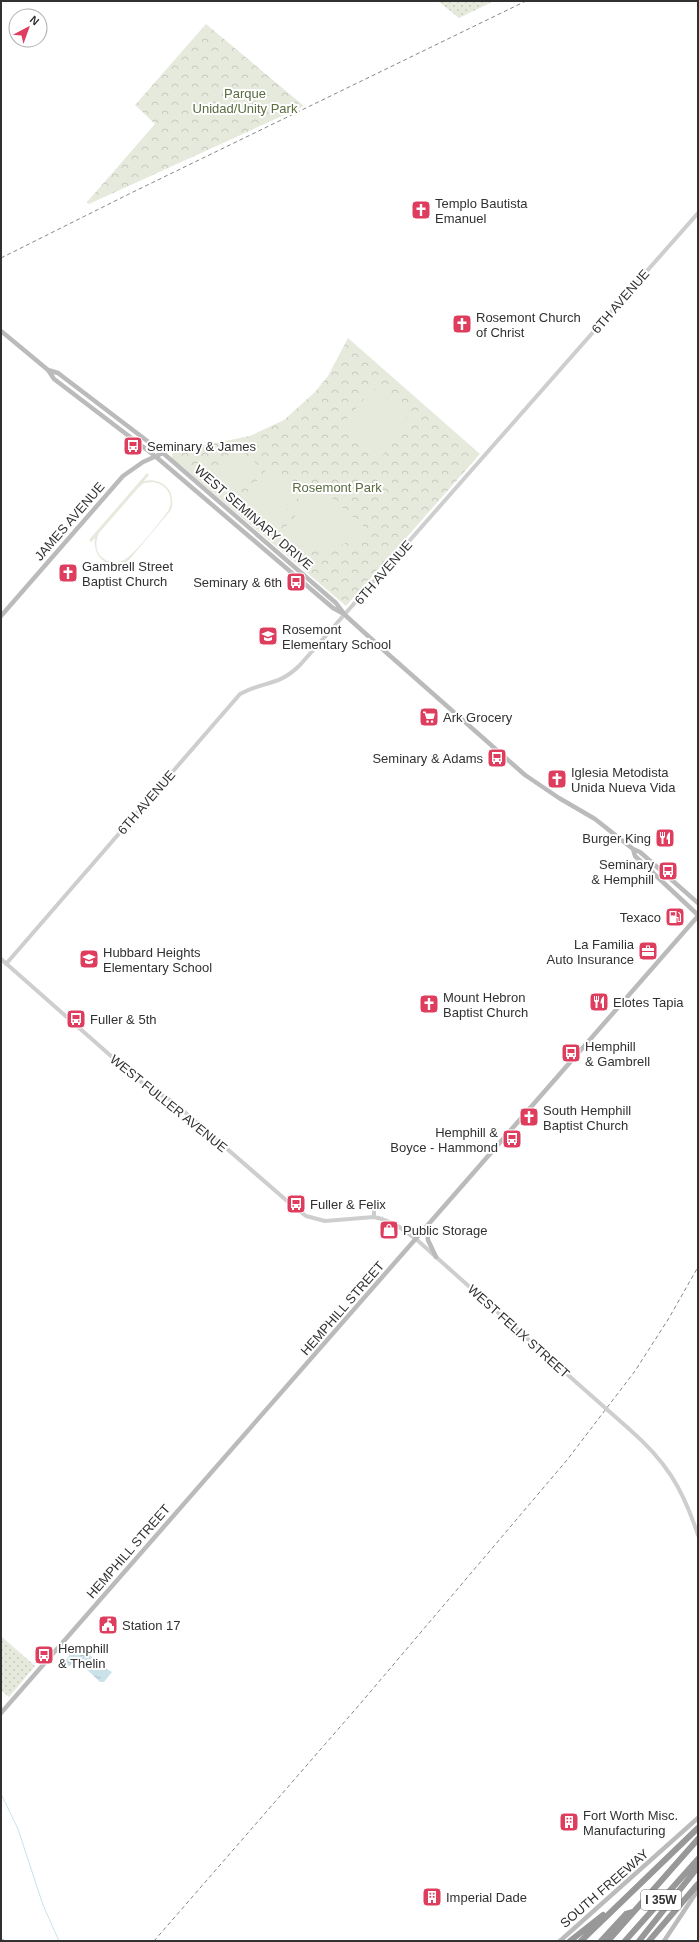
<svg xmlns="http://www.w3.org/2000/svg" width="699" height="1942" font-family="Arial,sans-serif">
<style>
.grass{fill:url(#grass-dots)}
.park{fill:url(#park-crowns)}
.pitch{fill:#e6eadd;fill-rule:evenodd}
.water{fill:url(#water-ripples)}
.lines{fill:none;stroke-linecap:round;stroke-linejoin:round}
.stream{stroke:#cbe2ea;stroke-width:1}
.tertiary{stroke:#cecece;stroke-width:4}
.secondary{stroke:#bbb;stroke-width:4.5}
.motorway{stroke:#989898;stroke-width:6}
.rail{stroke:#868686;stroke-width:1;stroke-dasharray:4 3;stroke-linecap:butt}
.tertiary-bridge{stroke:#cecece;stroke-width:4}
.labels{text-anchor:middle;stroke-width:4;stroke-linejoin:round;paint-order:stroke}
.shield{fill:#fff;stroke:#6f6f6f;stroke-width:1}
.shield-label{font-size:12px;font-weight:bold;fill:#313131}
.park-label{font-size:13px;fill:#5a6c40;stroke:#fff}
.poi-label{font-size:13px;fill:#313131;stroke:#fff;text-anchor:start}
.street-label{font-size:13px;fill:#313131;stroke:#fff}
</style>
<defs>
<pattern id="grass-dots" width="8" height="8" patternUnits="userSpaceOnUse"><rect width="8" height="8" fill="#e6eadd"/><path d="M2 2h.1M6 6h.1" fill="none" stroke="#c6c9be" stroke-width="1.8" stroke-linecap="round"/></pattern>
<pattern id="park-crowns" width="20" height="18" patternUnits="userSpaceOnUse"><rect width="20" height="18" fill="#e6eadd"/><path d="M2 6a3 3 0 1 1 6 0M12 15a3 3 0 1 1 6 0" fill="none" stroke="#c6c9be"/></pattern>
<pattern id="water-ripples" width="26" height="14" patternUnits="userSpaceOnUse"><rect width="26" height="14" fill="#cbe2ea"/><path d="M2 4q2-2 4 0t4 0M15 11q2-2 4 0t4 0" fill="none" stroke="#afc2c9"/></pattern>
</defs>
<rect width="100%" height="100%" fill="#fff"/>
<path class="grass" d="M438,1H494L459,18Z
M1,1636L35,1666L9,1697L1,1690Z"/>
<path class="park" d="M206,24L304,106L89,204L87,202L155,124L135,105Z
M348,338L480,454L346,606L172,458V454L175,451L250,436L284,420L315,392L328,376Z"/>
<path class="pitch" d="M372,390H377L412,422L377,461L339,428Z
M236,446L259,466L232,498L208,478Z
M268,468L300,495L272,527L240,500Z
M147,473L149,475L144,481C162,477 177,491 171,510L129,560C112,572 92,559 95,538L91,542L89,540ZM153,482C168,485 175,498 168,511C160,522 134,555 124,560C116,565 105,562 99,554C95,547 96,540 99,533L139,487L144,483Z
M322,490L369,531L338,547H304L282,531L317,491Z"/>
<path class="water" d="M76,1648L84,1649L101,1666L112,1672L104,1682H100L79,1662L62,1669L61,1667L73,1650Z"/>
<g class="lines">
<path class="stream" d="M1,1794L18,1829L43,1905L59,1941"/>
<path class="tertiary" d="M1,959L128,1071L150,1089L172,1101L294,1207L306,1216L325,1221L374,1217L382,1219L395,1224L416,1239L577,1383
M6,964L240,694C263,681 278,687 300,665L698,213
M374,1217V1204
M628,1428C666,1461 682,1487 698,1535"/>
<path class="secondary" d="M1,331L48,370L54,379L155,456L333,608L344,614
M48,370L58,373L163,453L336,603L345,615L388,654L525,775L559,798L595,819L633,849L640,852L698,903
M1,616L123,476L143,462L163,453
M633,849L635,856L698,915
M427,1226L428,1240L436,1257
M1,1713L698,916
M1,1941H2
M560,1941L698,1818
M664,1941L698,1890"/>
<path class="motorway" d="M570,1941L603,1915
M581,1941L698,1828
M601,1941L626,1914L633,1912
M608,1941L698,1839
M625,1941L698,1859
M639,1941L698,1867
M649,1941L698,1884"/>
<path class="rail" d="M1,258L131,193L526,1
M154,1941L360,1704L567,1460L635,1371L669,1318L698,1267"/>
<path class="tertiary-bridge" d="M577,1383L628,1428"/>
</g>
<defs>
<symbol id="church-square" viewBox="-11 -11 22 22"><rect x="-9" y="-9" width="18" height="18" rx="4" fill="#de3d5e" stroke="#fff"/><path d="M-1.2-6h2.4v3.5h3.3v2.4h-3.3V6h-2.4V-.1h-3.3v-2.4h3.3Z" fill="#fff"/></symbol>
<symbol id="bus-square" viewBox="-11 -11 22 22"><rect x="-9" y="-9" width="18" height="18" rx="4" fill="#de3d5e" stroke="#fff"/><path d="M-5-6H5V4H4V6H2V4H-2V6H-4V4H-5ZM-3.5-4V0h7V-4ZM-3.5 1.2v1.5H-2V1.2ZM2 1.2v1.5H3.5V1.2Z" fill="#fff"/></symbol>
<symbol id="school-square" viewBox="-11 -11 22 22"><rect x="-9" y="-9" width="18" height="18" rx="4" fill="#de3d5e" stroke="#fff"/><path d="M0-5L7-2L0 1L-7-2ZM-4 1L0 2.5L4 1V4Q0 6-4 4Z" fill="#fff"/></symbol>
<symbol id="supermarket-square" viewBox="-11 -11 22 22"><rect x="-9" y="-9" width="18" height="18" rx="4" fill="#de3d5e" stroke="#fff"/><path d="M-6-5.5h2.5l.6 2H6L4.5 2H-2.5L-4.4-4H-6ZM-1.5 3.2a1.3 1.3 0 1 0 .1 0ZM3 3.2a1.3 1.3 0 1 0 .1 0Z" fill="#fff"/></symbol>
<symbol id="restaurant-square" viewBox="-11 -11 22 22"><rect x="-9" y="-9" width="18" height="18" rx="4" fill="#de3d5e" stroke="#fff"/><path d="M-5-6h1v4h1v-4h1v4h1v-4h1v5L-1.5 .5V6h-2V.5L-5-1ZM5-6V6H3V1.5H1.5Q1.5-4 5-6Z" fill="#fff"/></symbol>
<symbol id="fuel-square" viewBox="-11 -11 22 22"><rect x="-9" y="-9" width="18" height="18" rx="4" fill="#de3d5e" stroke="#fff"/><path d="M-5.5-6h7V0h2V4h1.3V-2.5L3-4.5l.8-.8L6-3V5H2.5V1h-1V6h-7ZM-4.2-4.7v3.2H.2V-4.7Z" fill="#fff"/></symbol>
<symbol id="office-square" viewBox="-11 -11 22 22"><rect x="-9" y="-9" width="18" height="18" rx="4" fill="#de3d5e" stroke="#fff"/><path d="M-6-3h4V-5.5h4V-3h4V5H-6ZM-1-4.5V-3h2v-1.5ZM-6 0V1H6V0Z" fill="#fff"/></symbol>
<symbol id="shop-square" viewBox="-11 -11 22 22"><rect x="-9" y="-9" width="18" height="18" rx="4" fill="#de3d5e" stroke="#fff"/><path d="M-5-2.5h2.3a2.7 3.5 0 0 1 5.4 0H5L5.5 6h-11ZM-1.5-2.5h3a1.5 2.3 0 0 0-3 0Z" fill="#fff"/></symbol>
<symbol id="civic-square" viewBox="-11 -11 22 22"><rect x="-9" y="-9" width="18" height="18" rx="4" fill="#de3d5e" stroke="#fff"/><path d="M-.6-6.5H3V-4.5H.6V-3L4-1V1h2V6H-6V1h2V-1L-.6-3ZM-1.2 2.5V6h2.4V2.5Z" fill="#fff"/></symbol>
<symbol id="building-square" viewBox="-11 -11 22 22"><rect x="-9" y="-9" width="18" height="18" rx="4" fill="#de3d5e" stroke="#fff"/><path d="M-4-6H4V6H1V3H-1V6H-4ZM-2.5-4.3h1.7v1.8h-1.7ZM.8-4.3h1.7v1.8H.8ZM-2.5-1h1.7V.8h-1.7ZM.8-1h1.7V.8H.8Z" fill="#fff"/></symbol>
</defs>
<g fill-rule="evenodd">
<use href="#church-square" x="410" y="199" width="22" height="22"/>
<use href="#church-square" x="451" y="313" width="22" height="22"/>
<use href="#bus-square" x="122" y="435" width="22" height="22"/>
<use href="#church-square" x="57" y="562" width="22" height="22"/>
<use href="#bus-square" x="285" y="571" width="22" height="22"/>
<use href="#school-square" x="257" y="625" width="22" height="22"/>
<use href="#supermarket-square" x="418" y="706" width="22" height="22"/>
<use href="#bus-square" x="486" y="747" width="22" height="22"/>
<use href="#church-square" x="546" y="768" width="22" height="22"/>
<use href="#restaurant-square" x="654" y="827" width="22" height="22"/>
<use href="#bus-square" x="657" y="860" width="22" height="22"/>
<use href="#fuel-square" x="664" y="906" width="22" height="22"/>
<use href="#office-square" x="637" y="940" width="22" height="22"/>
<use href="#school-square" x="78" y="948" width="22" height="22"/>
<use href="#restaurant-square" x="588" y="991" width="22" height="22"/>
<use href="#church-square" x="418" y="993" width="22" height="22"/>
<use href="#bus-square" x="65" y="1008" width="22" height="22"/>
<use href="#bus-square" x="560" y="1042" width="22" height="22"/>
<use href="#church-square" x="518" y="1106" width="22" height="22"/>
<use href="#bus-square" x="501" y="1128" width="22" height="22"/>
<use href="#bus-square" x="285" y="1193" width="22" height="22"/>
<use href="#shop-square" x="378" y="1219" width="22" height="22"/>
<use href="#civic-square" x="97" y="1614" width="22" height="22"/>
<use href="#bus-square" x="33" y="1644" width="22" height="22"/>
<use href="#building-square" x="558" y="1811" width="22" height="22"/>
<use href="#building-square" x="421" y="1886" width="22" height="22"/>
</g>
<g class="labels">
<rect class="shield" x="641" y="1890" width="40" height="20" rx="3"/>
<g class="shield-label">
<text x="661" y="1904">I 35W</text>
</g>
<g class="park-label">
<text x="245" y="98">Parque<tspan x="245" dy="15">Unidad/Unity Park</tspan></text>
<text x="337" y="492">Rosemont Park</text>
</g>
<g class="poi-label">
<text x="435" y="208">Templo Bautista<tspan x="435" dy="15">Emanuel</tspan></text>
<text x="476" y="322">Rosemont Church<tspan x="476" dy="15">of Christ</tspan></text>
<text x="147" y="451">Seminary &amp; James</text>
<text x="82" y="571">Gambrell Street<tspan x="82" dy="15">Baptist Church</tspan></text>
<text x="282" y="587" text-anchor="end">Seminary &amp; 6th</text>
<text x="282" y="634">Rosemont<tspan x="282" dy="15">Elementary School</tspan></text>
<text x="443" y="722">Ark Grocery</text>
<text x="483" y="763" text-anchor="end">Seminary &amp; Adams</text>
<text x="571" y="777">Iglesia Metodista<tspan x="571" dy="15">Unida Nueva Vida</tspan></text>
<text x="651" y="843" text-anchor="end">Burger King</text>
<text x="654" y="869" text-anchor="end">Seminary<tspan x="654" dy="15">&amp; Hemphill</tspan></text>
<text x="661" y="922" text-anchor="end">Texaco</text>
<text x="634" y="949" text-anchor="end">La Familia<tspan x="634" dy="15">Auto Insurance</tspan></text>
<text x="103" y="957">Hubbard Heights<tspan x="103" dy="15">Elementary School</tspan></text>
<text x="443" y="1002">Mount Hebron<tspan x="443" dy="15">Baptist Church</tspan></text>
<text x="613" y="1007">Elotes Tapia</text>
<text x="90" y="1024">Fuller &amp; 5th</text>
<text x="585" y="1051">Hemphill<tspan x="585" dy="15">&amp; Gambrell</tspan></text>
<text x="543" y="1115">South Hemphill<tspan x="543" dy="15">Baptist Church</tspan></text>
<text x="498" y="1137" text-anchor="end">Hemphill &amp;<tspan x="498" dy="15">Boyce - Hammond</tspan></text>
<text x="310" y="1209">Fuller &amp; Felix</text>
<text x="403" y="1235">Public Storage</text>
<text x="122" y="1630">Station 17</text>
<text x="58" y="1653">Hemphill<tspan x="58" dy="15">&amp; Thelin</tspan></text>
<text x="583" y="1820">Fort Worth Misc.<tspan x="583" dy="15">Manufacturing</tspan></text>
<text x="446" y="1902">Imperial Dade</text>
</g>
<g class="street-label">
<text transform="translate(620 301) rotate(-49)" y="5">6TH AVENUE</text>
<text transform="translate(254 517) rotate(41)" y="5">WEST SEMINARY DRIVE</text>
<text transform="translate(69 521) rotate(-49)" y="5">JAMES AVENUE</text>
<text transform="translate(383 572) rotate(-49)" y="5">6TH AVENUE</text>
<text transform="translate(146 802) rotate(-49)" y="5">6TH AVENUE</text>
<text transform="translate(169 1103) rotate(39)" y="5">WEST FULLER AVENUE</text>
<text transform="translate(342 1308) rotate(-49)" y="5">HEMPHILL STREET</text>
<text transform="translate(519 1331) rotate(42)" y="5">WEST FELIX STREET</text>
<text transform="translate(128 1551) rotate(-49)" y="5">HEMPHILL STREET</text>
<text transform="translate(604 1888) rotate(-41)" y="5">SOUTH FREEWAY</text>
</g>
</g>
<rect width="699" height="1942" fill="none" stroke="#313131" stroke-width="4"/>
<g transform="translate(28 28) rotate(41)"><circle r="19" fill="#ffffff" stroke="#adadad"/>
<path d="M0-3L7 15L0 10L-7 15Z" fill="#de3d5e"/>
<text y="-6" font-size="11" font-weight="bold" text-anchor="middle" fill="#313131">N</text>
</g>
</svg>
